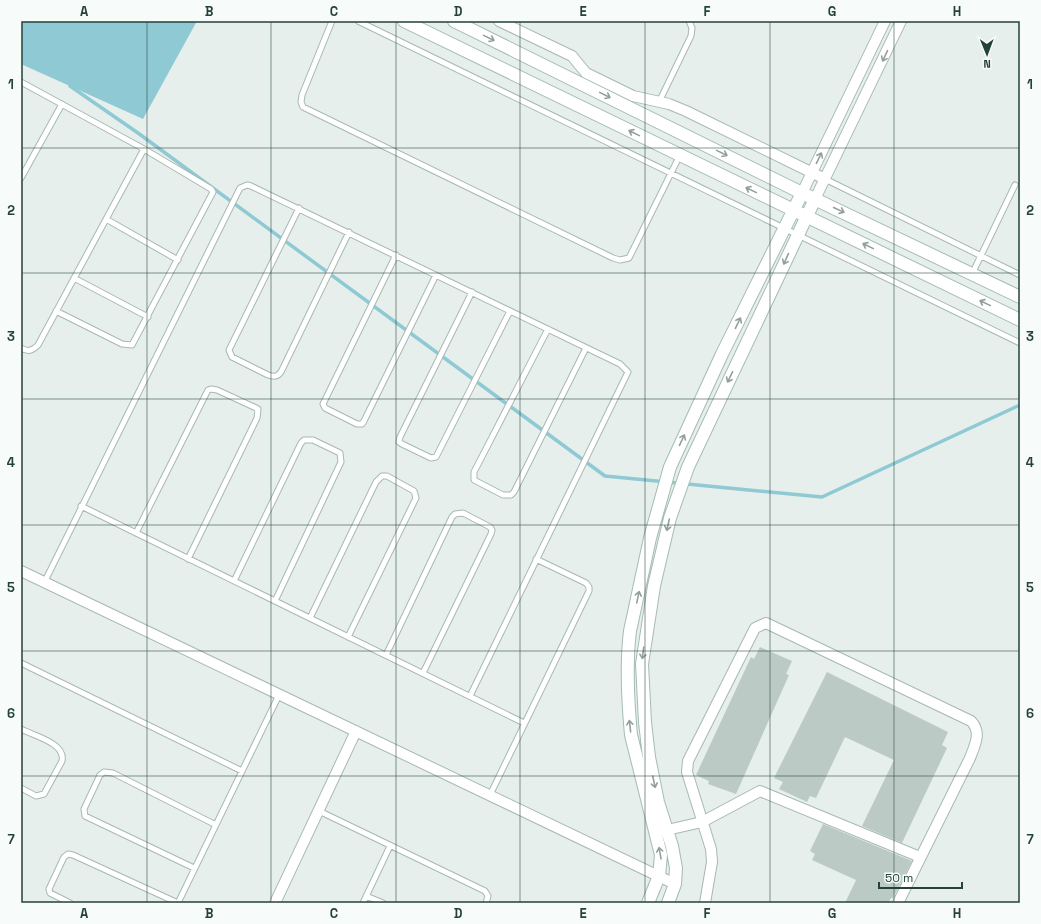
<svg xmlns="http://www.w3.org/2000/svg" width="1041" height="924" font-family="'Space Grotesk',sans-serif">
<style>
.water{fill:#8ec9d4}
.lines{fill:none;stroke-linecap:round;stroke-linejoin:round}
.stream{stroke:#8ec9d4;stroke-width:3.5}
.building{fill:#bbcac4}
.lane-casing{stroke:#a8b8b2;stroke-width:7}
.street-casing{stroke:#a8b8b2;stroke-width:12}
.secondary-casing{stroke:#a4bbb3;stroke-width:14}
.lane{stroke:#fff;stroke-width:5}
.street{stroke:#fff;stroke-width:10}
.secondary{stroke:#fff;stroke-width:12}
.oneway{stroke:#92a09c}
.grid{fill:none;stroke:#24423a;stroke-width:1;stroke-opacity:0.55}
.neatline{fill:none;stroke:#24423a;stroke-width:1.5}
.grid-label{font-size:13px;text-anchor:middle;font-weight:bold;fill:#24423a}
</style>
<rect width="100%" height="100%" fill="#e6efeb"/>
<path class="water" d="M21,21H197L143,119L21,64Z"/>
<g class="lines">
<path class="stream" d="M70,86L138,133L605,476L822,497L1020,405"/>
</g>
<path class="building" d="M760,647L792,661L786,674L789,675L736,794L708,784L709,781L696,775L751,657L754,659Z
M827,672L948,732L942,745L947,748L902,843L862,826L894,760L845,737L816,798L810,796L807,802L779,789L783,782L774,778Z
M823,824L912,861L893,898H891L888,903H845L856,880L812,860L815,854L810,851Z"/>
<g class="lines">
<defs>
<path id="lane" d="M332,21L302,95L301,102L303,107L613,258L620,260L629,258L680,155
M358,21L1020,343
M21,82L144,149L211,189L213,192L132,345L122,344L56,311
M659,102L691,36L692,28L689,21
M21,178L62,104
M825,179L1020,275
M299,208L229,350L232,357L268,375C274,377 277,377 281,372L349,232
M106,219L178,260
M396,255L323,404L325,408L357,424H362L364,421L436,275
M972,274L1015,185
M74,278L148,317
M472,292L400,437L399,442L402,444L431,458L436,457L510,311
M548,329L474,472V480L503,495H511L514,492L586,348
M21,348C28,352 32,351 38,345L144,149
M81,506L524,723
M136,533L208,390L211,389L217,390L254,407L258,409L257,418L188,559
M234,581L301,443L304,440H313L340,453L341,462L275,601
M44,583L240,188L247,185L251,186L620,364L628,372L470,696
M310,618L376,482L382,476H387L414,491L416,498L348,637
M386,655L452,517L455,514L463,513L490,527L492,530L491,534L423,673
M21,663L242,771
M21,729C34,736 66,743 62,761L44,794L36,796L21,788
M490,795L589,591V587L586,583L536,559
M319,811L485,891L488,896L486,903
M194,868L85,816L84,809L100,775L104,772L113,773L216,825
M366,896L383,903
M70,903L50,893L49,889L64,857L68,854L73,855L178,903
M178,903L279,695
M363,903L390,846"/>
<path id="street" d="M499,21L572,56L586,73L633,96L669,104L686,111L825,179
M802,193L885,21
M815,199L901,21
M21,571L675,884
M667,830L702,822L760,791L920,857
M275,903L356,731
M705,903L712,862L711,849L687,772L688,761L755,628L766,623L971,721C982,732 975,745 970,758L898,903"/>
<path id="secondary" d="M404,21L1020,320
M454,21L802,193L1020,297
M648,903L659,876L661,855L631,735C628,703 626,663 630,631L650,538L670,467L722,354L802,193
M668,903L675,884L676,868L672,846L658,802L649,757L645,722L642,664L654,586L670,518L688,467L815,199"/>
</defs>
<use href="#lane" class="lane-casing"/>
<use href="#street" class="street-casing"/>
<use href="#secondary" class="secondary-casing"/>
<use href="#lane" class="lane"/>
<use href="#street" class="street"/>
<use href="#secondary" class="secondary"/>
</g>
<defs><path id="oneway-shaft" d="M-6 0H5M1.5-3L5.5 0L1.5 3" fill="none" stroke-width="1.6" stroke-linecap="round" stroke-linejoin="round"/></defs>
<g class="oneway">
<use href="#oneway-shaft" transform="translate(489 38) rotate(26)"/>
<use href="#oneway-shaft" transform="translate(885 56) rotate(115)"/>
<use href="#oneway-shaft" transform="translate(605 95) rotate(26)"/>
<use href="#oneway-shaft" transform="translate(634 133) rotate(-154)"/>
<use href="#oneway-shaft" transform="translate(722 153) rotate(26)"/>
<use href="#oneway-shaft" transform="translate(819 158) rotate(-64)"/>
<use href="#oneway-shaft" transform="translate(751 190) rotate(-154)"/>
<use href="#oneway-shaft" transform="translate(839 210) rotate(25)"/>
<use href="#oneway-shaft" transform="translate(868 246) rotate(-154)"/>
<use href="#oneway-shaft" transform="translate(786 259) rotate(114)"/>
<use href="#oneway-shaft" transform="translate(985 303) rotate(-154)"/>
<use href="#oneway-shaft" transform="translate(738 323) rotate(-64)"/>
<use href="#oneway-shaft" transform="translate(730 377) rotate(116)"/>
<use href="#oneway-shaft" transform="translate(682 440) rotate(-65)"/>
<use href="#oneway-shaft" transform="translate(668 525) rotate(103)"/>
<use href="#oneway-shaft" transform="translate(638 597) rotate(-78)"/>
<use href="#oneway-shaft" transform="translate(643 653) rotate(97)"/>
<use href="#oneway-shaft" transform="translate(630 726) rotate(-96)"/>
<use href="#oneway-shaft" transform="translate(654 782) rotate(78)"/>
<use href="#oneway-shaft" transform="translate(660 853) rotate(-100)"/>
</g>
<path class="grid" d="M147,21V903M271,21V903M396,21V903M520,21V903M645,21V903M770,21V903M894,21V903M21,148H1020M21,273H1020M21,399H1020M21,525H1020M21,651H1020M21,776H1020"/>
<rect width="1041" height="924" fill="none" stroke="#f7fbf9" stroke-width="44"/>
<g transform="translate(987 54) rotate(179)" stroke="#f7fbf9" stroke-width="3" paint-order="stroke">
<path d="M0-3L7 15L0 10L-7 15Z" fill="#24423a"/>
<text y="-6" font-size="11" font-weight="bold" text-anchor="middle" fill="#24423a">N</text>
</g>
<path d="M879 882v6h83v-6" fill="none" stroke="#24423a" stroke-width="2"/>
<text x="885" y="882" font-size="12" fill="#24423a" stroke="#f7fbf9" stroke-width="3" paint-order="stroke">50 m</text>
<rect x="22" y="22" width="997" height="880" class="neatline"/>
<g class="grid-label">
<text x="84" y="16">A</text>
<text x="209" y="16">B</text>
<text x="334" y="16">C</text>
<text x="458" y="16">D</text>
<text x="583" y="16">E</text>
<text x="707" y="16">F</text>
<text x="832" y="16">G</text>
<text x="957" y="16">H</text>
<text x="11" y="89">1</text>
<text x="1030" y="89">1</text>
<text x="11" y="215">2</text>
<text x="1030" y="215">2</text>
<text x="11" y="341">3</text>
<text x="1030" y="341">3</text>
<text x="11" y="467">4</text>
<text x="1030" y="467">4</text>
<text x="11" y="592">5</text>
<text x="1030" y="592">5</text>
<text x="11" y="718">6</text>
<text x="1030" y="718">6</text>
<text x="11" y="844">7</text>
<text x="1030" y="844">7</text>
<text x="84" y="918">A</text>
<text x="209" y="918">B</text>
<text x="334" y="918">C</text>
<text x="458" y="918">D</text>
<text x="583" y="918">E</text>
<text x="707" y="918">F</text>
<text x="832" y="918">G</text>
<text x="957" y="918">H</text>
</g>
</svg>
